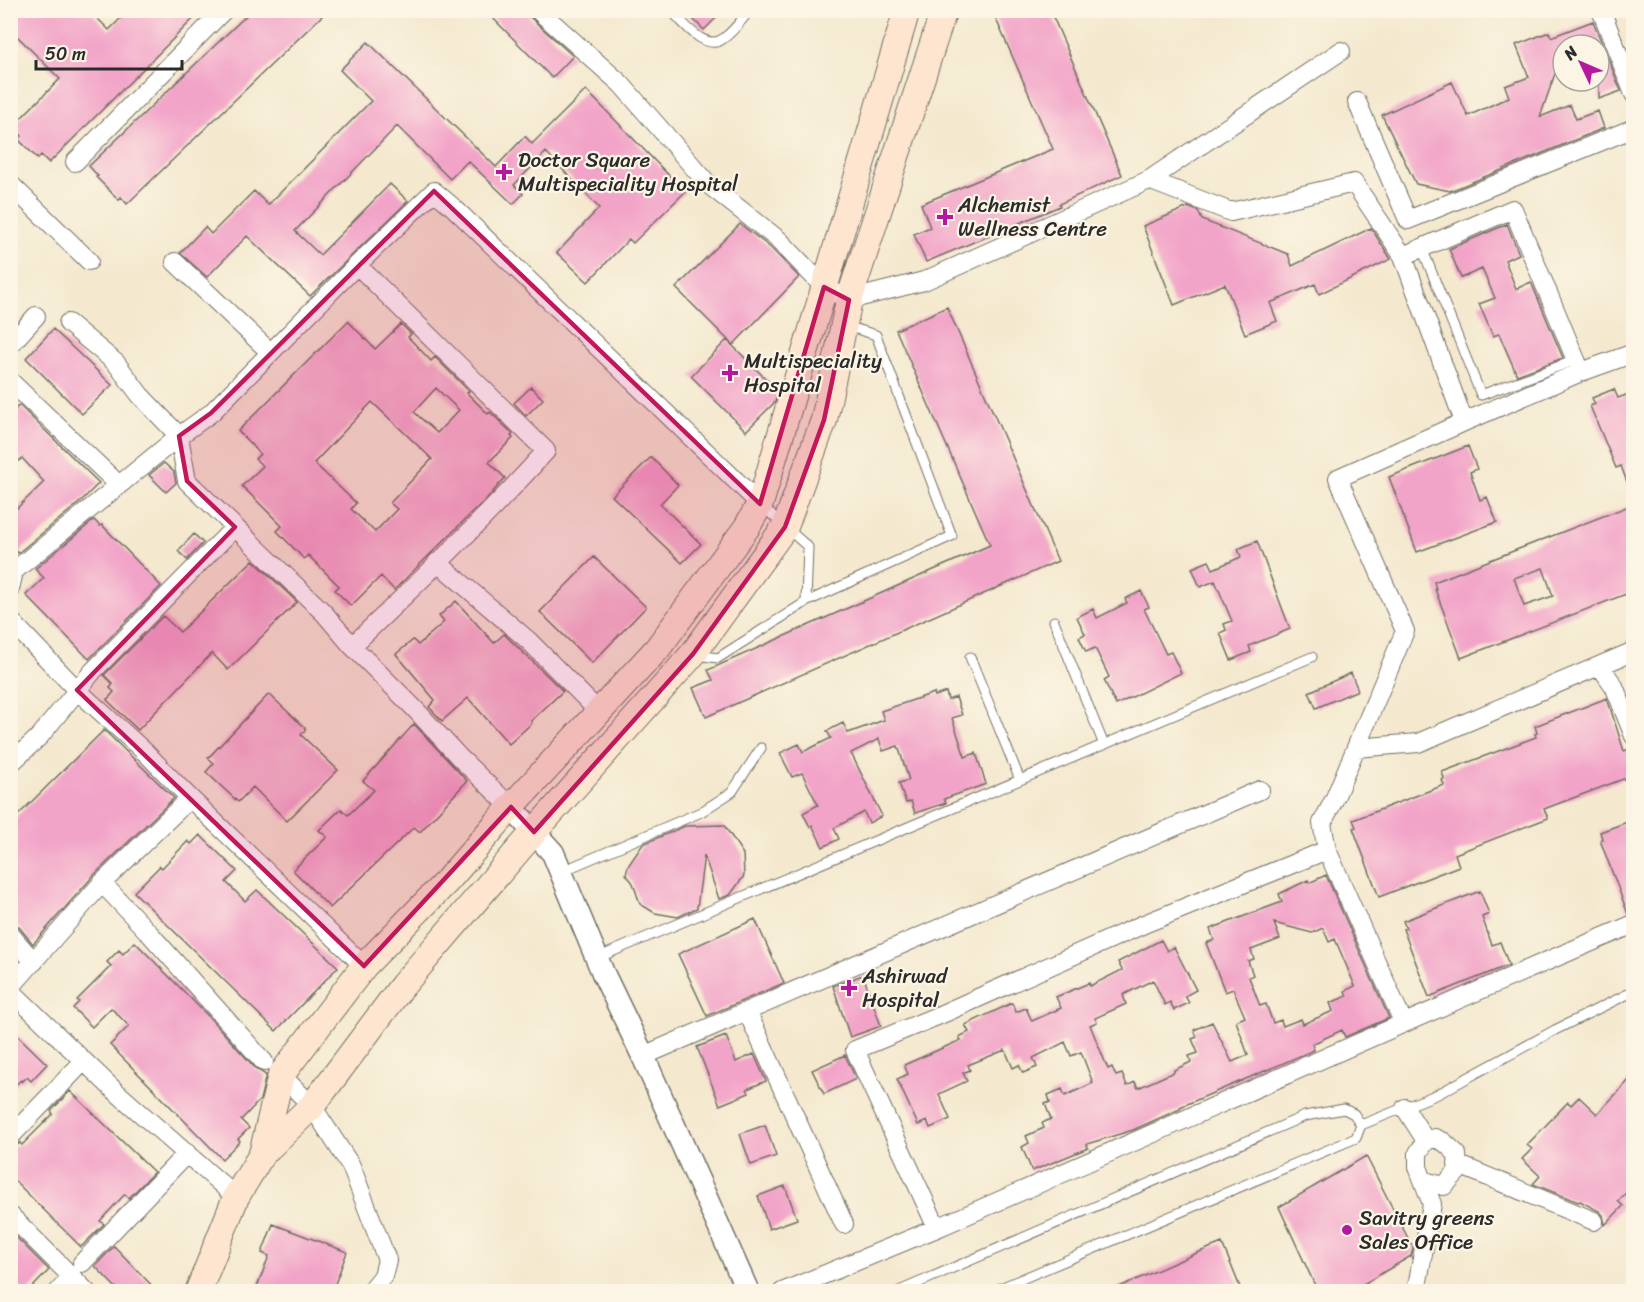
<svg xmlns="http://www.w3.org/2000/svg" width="1644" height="1302" font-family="Sriracha,sans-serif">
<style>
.building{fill:#f2a4c8;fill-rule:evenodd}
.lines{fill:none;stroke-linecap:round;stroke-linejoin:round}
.service-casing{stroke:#716e64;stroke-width:11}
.minor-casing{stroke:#716e64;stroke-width:20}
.tertiary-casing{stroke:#716e64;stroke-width:25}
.secondary-casing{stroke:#716e64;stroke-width:28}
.service{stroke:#fff;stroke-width:9}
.minor{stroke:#fff;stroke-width:18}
.tertiary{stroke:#fff;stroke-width:22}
.secondary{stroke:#fde5d0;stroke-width:26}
.marked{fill:#c2185b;fill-opacity:0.2;stroke:#c2185b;stroke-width:4.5;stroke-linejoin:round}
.poi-dot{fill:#b5179e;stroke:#fcf5e5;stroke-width:2}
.labels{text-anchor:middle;stroke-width:4.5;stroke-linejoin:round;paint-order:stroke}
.poi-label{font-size:21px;fill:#2b2b2b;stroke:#fcf5e5;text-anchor:start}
</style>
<rect width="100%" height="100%" fill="#fcf5e5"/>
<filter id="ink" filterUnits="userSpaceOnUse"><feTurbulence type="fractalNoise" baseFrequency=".0167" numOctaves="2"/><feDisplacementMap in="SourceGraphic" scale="12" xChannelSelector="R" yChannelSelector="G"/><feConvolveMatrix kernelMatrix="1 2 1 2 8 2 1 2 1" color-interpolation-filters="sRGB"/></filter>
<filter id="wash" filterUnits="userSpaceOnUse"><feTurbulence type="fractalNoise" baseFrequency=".008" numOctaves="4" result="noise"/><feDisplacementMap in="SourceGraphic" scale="24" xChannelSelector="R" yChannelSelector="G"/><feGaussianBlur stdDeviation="1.35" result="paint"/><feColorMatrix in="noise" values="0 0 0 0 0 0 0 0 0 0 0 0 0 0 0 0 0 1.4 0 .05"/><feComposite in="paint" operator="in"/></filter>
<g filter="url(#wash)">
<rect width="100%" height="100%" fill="#f4e9cf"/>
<g id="blocks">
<path class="building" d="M22,10H89L109,30L129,10H202L49,163L41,155L38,159L18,139L22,136L13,126L60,79L10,29V22Z
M252,10H328L127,204L121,197L119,200L96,177L98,176L89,166Z
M485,10H527L531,18L573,56L552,78Z
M684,10H724L704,30Z
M992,10H1050L1122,175L1059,204L1060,206L926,262L914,234L930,227L921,204L1053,149Z
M1593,21L1621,91L1599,99V45H1563V63L1559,62L1540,117L1570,105L1576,119L1598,111L1604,128L1450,191L1416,184L1382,115L1452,82L1468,116L1509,97L1505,86L1529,77L1516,45L1549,32L1551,37Z
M368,42L496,167L525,136L532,144L586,90L685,192L633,243L629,239L588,282L557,253L599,208L546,152L514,185L523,194L513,204L468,161L450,179L397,126L295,231L320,255L390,184L408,201L310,296L247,236L207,277L180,253L205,227L211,234L254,191L268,205L371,101L340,70Z
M1188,207L1198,211L1202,220L1288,254L1292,266L1371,228L1391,259L1319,294L1315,284L1270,303L1277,321L1245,334L1225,284L1174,305L1143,226Z
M740,224L771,248L799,277L733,345L676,288Z
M1507,224L1519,254L1505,260L1516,289L1531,282L1563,358L1517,375L1499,334L1493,336L1479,304L1495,298L1482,269L1461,278L1449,249Z
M947,307L1058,561L706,717L693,688L713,680L708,670L990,545L896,330Z
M348,321L375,349L401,324L411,334L408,337L431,361L435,357L469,391L467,393L488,414L490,412L513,434L511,436L513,438L489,462L505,478L491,494L394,590L381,576L351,606L335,590L339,586L308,555L304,559L277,531L282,526L242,486L263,466L255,459L260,454L238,431ZM436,388L459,410L437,433L414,412ZM372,402L432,459L390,503L397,509L375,532L351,509L356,503L314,463Z
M53,329L112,385L82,414L26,358Z
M727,340L778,391L775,402L746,431L691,376Z
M531,387L543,399L526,416L514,403Z
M1614,389L1618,398L1634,392L1632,495L1621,466L1616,468L1590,406L1595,404L1592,398Z
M19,405L99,483L79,503L18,553L10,545V515L44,482L22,458L19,461L10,452V414Z
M1468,446L1477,469L1470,472L1480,500L1487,497L1497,522L1417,552L1389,477Z
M651,457L678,485L660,504L701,544L682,563L612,496Z
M164,463L174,472L176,483L166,492L149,475Z
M1634,504V591L1461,658L1435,589H1436L1434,582ZM1543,568L1553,596L1524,606L1514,578Z
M94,520L100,526L102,525L161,586L89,659L26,595L44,578L35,569Z
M194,534L203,543L187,560L178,551Z
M1257,541L1290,629L1249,646L1251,652L1231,660L1220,633L1226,630L1224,624L1232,621L1215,581L1200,587L1192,568L1209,561L1213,569L1241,557L1238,549Z
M594,557L646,607L592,663L540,612Z
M253,560L297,602L228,670L212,653L138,730L107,700L114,692L110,688L113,684L104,675L163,616L180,632Z
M1141,591L1149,607L1144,609L1166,654L1171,652L1181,673L1116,705L1104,680L1109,677L1095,648L1086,652L1079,637L1085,634L1077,617L1093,609L1097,618L1127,603L1125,599Z
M456,601L494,643L504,634L563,691L531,721L532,723L509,744L468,698L442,721L429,707L435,700L396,654L413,640L418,645L444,622L439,616Z
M1351,673L1358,690L1316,708L1309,692Z
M946,692L948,700L956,697L962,715L952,718L965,757L976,753L986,784L944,799L946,803L915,813L911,801L906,803L899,783L909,780L898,746L883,751L879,739L851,753L882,816L869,823L864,812L834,828L839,839L823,847L812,825L810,827L803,813L818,805L802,773L792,777L780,753L799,744L803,752L831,738L827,731L843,723L848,733L884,720L881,711L934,693L935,696Z
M269,694L306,729L301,735L338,770L287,821L253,787L238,802L206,772L214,763L208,758Z
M1607,698L1624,751L1634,747V775L1544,809L1548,818L1455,854L1459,866L1379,897L1353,828L1356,827L1353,820L1444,785L1442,780L1444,779L1442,772L1536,737L1535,734L1537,733L1535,726Z
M414,724L467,781L420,832L414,827L330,908L293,870L327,837L319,830L341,809L348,815L374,790L363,781Z
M104,730L174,798L94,875L33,944L18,926L10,923V823Z
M1630,821L1634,831V913L1628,914L1600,840L1602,839L1600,832Z
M724,825L743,854L744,876L730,895L719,899L704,855L697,908L678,917L655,913L640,904L633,883L626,874L628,866L643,844L685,826Z
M200,835L237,871L226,882L245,901L257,890L338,967L276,1031L134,892L160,866L162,868L188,841L191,844Z
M1326,875L1389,1018L1345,1037L1342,1030L1312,1044L1314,1050L1180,1107V1109L1133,1130L1087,1144L1088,1148L1032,1171L1022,1147L1029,1143L1026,1136L1044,1128L1042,1123L1051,1119L1045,1104L1050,1102L1048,1095L1062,1089L1065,1096L1093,1083L1081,1052L1071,1056L1065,1042L1033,1058L1037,1067L1023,1073L1019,1065L1013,1068L1005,1050L968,1065L970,1070L963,1073L967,1081L939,1094L950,1119L930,1128L927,1121L918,1125L897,1079L908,1074L904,1065L961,1040L959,1037L969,1032L965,1025L1012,1003L1016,1012L1026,1008L1032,1021L1061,1008L1056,997L1089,983L1090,986L1122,970L1118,962L1161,940L1167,951L1174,947L1196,990L1185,996L1189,1003L1174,1010L1170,1002L1165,1005L1153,980L1123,995L1126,1004L1095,1018L1097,1022L1090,1025L1108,1069L1112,1067L1116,1076L1122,1074L1127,1086L1135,1082L1138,1088L1174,1072V1070L1191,1062L1189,1056L1198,1053L1192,1039L1197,1037L1194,1030L1212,1022L1232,1062L1248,1055L1236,1021L1245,1017L1233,989L1225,992L1206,943L1214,940L1210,929L1282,902L1279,894L1308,880L1309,883ZM1274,923L1312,933L1323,928L1329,942L1335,939L1355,986L1345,991L1347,996L1330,1003L1333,1011L1303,1024L1301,1019L1283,1026L1281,1020L1273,1023L1266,1004L1260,1006L1249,977L1253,975L1248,961L1254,959L1251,950L1280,939Z
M1480,891L1489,914L1482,917L1492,945L1500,942L1509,965L1429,997L1403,929L1406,928L1403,921Z
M755,919L784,983L707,1016L678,954Z
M135,942L209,1017L256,1069L266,1075L260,1100L241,1120L249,1128L238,1139L240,1141L222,1159L110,1045L129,1026L111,1008L92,1027L73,1008L79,1002L77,1000L111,966L107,962L119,950L123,954Z
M863,975L881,1026L850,1037L833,986Z
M10,1028L47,1064L31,1081L27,1077L22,1082L21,1080L10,1090Z
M726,1036L736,1062L754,1054L766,1081L747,1089L749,1093L720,1105L697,1047Z
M845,1055L856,1079L824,1094L812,1070Z
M1634,1075V1185L1618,1201L1623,1206L1605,1225L1603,1215L1599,1211L1580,1201L1578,1202L1533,1184L1540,1176L1522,1159L1532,1149L1527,1145L1568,1102L1571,1105L1579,1097L1597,1114Z
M70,1091L154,1172L129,1198L125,1194L100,1221L104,1224L81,1247L10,1176V1149L20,1143L22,1145L53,1114L51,1111Z
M765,1125L776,1156L751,1165L740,1134Z
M1366,1156L1413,1248L1411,1256L1350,1292H1318L1279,1207Z
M785,1186L797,1219L769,1229L758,1196Z
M273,1224L347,1252L332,1292H255L269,1256L262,1253Z
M10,1231L49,1270L28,1292H10Z
M1222,1243L1242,1292H1108L1197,1253Z
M114,1246L158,1292H120L95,1266Z"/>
</g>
</g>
<g filter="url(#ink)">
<use href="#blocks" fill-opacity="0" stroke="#716e64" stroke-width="1.5"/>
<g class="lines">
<defs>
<path id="service" d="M671,10C683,23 706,53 724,38C734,31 742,19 750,10
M1422,248L1481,395L1576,360
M762,506L808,547L806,602
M1054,621L1104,745
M697,655L718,658L806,602L952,536L876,335L846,326
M970,657L1020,780
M560,872L701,812L732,792L761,748
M597,958L1312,657
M1361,1125L1438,1094L1555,1030L1634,991
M897,1292L1305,1116L1344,1109L1354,1114L1361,1125L1356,1138L991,1292"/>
<path id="minor" d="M538,10L621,84L709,185L779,240L824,287L849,300L924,281L1149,180L1341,51
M1601,10L1634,94
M1357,102L1408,220L1634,128
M75,162L224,10
M1149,180L1231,212L1354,183L1403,256L1464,422L1581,372L1634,353
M10,184L89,261
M1403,256L1513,209L1581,372
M175,262L270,352
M357,265L434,191L454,208L760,504
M10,345L36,316
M10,381L119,485
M437,562L529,641L600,713
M10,589L14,571L179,436L140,395L116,363L68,323
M10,620L77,690L146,753L190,798L364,966
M352,646C418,583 485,519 546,451L357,265L211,413L179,436L187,481L324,613L352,646L414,708L460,758L511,807
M1600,666L1614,686L1634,736
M1356,748L1418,743L1634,651
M10,764L40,736L93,671L235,527
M1327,850L1403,1022
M102,883L150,934L264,1062
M10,934L34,962
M10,988L102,883L190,798
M10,990L114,1090L236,1197
M747,1011L844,1224
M643,1056L1260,790
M281,1075L312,1106L351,1166L387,1260L383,1276L370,1292
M1405,1108L1426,1141
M10,1137L84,1061
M1457,1164L1594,1221
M10,1215L87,1292
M937,1228C1170,1127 1400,1023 1634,924
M82,1263L187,1153
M58,1292L72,1276
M782,1292L937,1228L855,1050L942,1014L1144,924L1327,850L1322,823L1334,800L1405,631L1338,478L1464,422
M1416,1292L1432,1204L1418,1167V1153L1426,1141L1435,1138L1444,1142L1457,1154L1458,1171L1444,1186L1424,1181"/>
<path id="tertiary" d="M511,807L553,853L603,973L643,1056L748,1292"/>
<path id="secondary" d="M262,1154L281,1075L364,966L448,880L511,807L657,649L747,527L760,504L907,10
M198,1292L236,1197L262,1154L312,1106L403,985L534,832L693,654L785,527L824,420L849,300L944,10"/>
</defs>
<use href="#service" class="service-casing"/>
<use href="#minor" class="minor-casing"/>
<use href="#tertiary" class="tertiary-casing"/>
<use href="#secondary" class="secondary-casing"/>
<use href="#service" class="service"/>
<use href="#minor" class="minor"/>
<use href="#tertiary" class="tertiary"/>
<use href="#secondary" class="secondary"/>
</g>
</g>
<path class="marked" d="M434,191L760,504L824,287L849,300L824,420L785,527L693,654L534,832L511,807L364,966L77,690L235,527L187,481L179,436L211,413Z"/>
<g class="poi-dot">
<path d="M501 163h6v6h6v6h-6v6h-6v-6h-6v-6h6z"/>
<path d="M942 208h6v6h6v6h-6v6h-6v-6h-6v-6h6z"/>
<path d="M727 364h6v6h6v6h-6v6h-6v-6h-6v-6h6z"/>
<path d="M846 979h6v6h6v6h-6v6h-6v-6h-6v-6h6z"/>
<circle cx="1347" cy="1230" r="6"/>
</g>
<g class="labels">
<g class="poi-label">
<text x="518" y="167">Doctor Square<tspan x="518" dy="24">Multispeciality Hospital</tspan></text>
<text x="958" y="212">Alchemist<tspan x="958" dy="24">Wellness Centre</tspan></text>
<text x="744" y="368">Multispeciality<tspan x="744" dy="24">Hospital</tspan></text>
<text x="862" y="983">Ashirwad<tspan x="862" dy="24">Hospital</tspan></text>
<text x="1359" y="1225">Savitry greens<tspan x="1359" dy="24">Sales Office</tspan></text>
</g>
</g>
<rect width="1644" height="1302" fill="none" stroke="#fcf5e5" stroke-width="36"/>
<g transform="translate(1581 63) rotate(314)"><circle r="28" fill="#fcf5e5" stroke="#a8a49b" stroke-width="1.5"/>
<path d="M0-4.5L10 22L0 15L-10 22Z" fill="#b5179e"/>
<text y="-9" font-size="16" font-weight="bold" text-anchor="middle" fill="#2b2b2b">N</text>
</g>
<path d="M36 60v9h146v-9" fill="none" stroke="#2b2b2b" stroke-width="3"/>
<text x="45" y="60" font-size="18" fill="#2b2b2b" stroke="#fcf5e5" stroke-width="4.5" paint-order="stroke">50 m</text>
</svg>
